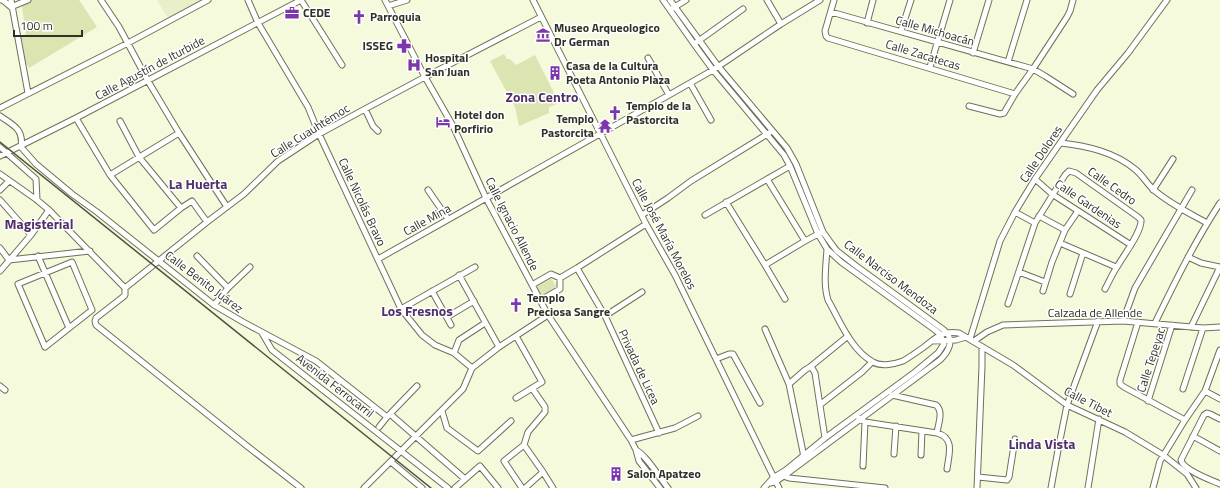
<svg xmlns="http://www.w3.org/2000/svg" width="1220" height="488" font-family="'Titillium Web',sans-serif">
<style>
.built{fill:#e8efc9}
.green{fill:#dce4b1}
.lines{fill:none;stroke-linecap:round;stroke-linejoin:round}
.minor-casing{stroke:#6d7256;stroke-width:7}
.minor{stroke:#fff;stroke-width:5}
.rail{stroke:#4f5142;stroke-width:1.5}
.labels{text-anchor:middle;stroke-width:3;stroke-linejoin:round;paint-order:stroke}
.poi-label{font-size:12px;font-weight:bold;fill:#2f3125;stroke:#fff;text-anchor:start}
.street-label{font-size:12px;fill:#2f3125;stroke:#fff}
.quarter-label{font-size:14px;font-weight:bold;fill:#4f3069;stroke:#fff}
</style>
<rect width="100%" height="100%" fill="#f4fadb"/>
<path class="built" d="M157,0H203L168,18Z"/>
<path class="green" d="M33,0H79L97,27L29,68L27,64L24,65L20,37H26L22,6Z
M504,54L507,59H510L516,65L535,55L559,103L549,107V113L519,126L515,107L490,61Z
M548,277L551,278L556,286V288L543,297L540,296L535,287L537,284Z"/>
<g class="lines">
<defs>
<path id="minor" d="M1,0L4,1L11,7L28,0
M11,0L28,93
M101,0L119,27L148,81L179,133L227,207
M248,0L258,23L308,107L319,134L401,309L422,335L435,345L454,353L472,368
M301,0L342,65
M385,0L425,77L453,126L486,198L548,315L631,440L636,450L639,461L660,488
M533,0L646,224L675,275L779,488
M663,0L694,44L713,70L784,155L790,166L818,234L827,249L841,262L935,330L940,334L944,344L938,353L915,372L825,438L786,470L773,478L764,488
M670,0L718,66L787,148L796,164L823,232L833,246L837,251L855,265L944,330C955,340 949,351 940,360L788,473L775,482L770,483
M767,0L781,24
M834,0L825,31L826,36L828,38L1015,94
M388,6L407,0
M673,8L686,0
M831,12L1033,69L1045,76L1073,94
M867,23L873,0
M901,31L911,0
M697,42L743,9
M973,53L989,0
M648,58L669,95
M1008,62L1027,0
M930,67L950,0
M690,83L711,120
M969,106L1000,114L1004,113L1015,94L1033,69L1067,17L1070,11L1073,0
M0,108L128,43L208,0
M365,109L373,126L378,131
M0,116C13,125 24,129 21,147
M76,118L110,175L154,230L181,208L192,201L207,222
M120,121L139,157L181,208
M1061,143C1087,146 1115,152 1136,170C1143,176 1147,184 1154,190C1170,204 1189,213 1207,223
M0,147L36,179L37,200
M21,147L36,164L72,194L97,212L214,305L243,322L316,361L387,417
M0,156L76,118L301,0
M0,174L37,200L49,210L125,288
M110,175L179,133
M767,179L805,241
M1035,179L1052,194L1131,245
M0,190L9,181
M428,190L448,219
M1153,190L1173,159
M0,200L31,235
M726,202L765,265L785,299
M1015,212L1035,223
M642,215L668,198L691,181L769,133
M705,215L790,166
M1039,216L1065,230
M1060,243L1116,267
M0,248L9,260
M827,249C826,266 823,284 828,300C840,321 851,350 873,362C881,367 895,364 903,361C910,357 917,352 924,347C936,338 942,330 959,333L1013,365L1067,405L1125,432L1163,455L1187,474L1196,488
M38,256L69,328L45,347L18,284L72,262L92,310L69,328
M197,256L228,288
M1188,257L1201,263L1220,267
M378,259L669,95L713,70L781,24L820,0
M9,260L90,251
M765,265L805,241L820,233
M577,268L605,316L659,433
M0,271L31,235L49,210
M1019,272L1045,282
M459,275L499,347
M560,278L577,268L646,224
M532,285L551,274L560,278V289L541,300
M125,288L207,222L244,194L278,161L319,134L365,109L425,77L541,17
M125,288V295L123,297L96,318L95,321L96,325L247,446L301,488
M432,291L451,325
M1043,291L1052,262L1065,230L1078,211
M1070,294L1083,253
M1008,304L1035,223L1065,175L1069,171L1076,173L1138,217L1141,220C1142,232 1123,256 1117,267C1112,274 1109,282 1105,289
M214,305L228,288L250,267
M401,309L475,267
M605,316L642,292
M447,317L474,301
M1123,321L1135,288L1192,190
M1138,322L1120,380V384L1124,387L1185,420
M1155,323C1175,282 1195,241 1220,203
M1191,327L1220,267
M765,329L789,384L804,457
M262,333L272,350L448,488
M970,339L1000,241L1015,212L1035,179L1097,90L1128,53L1167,0
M932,341L956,340L966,337
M974,341L987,332L1003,325L1123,321L1203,328L1220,327
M454,353L459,340L485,323
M716,359L729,354H733L760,403
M810,367L812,368L815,373L825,438
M472,368L499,347L548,315
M789,384L805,370L810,367L848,336
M0,386L5,390
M1183,389L1203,328
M1205,391L1220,399
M892,395L936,405C944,412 938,424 937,433
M516,398L542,382L516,336
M1148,401L1172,325
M821,404L862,372L872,362
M442,411L447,428L478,451L511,421
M390,414L465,479
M859,418L865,422L937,433C955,438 949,454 947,469
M379,427L387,417L417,386
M1193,436L1220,451
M631,440L675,428L698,416
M524,445L543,472L553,488
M636,450C647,456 659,477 668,488
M894,454L896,426
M921,455L922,431
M391,462L422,488
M863,466L865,422
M783,474L786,477L789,478L885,488
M978,477L1007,480L1009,477L1015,439
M1220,484C1211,480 1183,470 1181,460L1204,415L1207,413L1210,414L1220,419
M364,488L463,389L472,368
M455,488L480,466L498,488
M522,488L504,461L524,445L528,432L545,412V407L532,388
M525,488L543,472
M977,488L982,366V347
M1051,488L1058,450L1067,405L1098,321
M1088,488L1099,419
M1153,488L1160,461L1185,420L1205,391L1220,350"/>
</defs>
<use href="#minor" class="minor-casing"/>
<use href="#minor" class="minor"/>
<path class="rail" d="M0,142L431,488"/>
</g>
<defs>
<symbol id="office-bare" viewBox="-9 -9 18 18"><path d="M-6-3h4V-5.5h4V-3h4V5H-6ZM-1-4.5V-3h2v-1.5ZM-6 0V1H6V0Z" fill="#7b37ab" stroke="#fff" stroke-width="2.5" paint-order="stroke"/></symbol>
<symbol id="church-bare" viewBox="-9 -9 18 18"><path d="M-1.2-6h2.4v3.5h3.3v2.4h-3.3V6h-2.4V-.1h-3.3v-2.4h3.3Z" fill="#7b37ab" stroke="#fff" stroke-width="2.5" paint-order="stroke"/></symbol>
<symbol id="museum-bare" viewBox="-9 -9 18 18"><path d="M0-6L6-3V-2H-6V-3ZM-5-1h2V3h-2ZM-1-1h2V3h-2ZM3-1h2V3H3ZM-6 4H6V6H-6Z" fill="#7b37ab" stroke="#fff" stroke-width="2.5" paint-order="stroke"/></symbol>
<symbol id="pharmacy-bare" viewBox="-9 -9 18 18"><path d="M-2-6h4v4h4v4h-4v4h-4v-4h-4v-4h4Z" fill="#7b37ab" stroke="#fff" stroke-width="2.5" paint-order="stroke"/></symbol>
<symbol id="hospital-bare" viewBox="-9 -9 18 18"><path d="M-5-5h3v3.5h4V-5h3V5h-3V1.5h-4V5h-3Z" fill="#7b37ab" stroke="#fff" stroke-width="2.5" paint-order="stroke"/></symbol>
<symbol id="building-bare" viewBox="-9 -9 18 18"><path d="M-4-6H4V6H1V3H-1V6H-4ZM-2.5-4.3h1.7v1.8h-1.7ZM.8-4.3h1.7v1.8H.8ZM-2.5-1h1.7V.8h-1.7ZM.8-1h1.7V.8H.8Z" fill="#7b37ab" stroke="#fff" stroke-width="2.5" paint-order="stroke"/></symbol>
<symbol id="hotel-bare" viewBox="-9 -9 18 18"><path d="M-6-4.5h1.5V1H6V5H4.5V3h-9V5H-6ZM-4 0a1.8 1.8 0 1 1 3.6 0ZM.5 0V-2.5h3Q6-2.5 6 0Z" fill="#7b37ab" stroke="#fff" stroke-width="2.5" paint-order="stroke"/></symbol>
<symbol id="temple-bare" viewBox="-9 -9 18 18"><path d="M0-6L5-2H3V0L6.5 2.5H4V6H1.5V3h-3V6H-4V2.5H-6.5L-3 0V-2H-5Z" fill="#7b37ab" stroke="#fff" stroke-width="2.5" paint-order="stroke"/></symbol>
</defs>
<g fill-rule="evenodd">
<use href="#office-bare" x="282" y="3" width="20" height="20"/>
<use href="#church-bare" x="349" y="7" width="20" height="20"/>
<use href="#museum-bare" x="533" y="25" width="20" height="20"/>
<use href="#pharmacy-bare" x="394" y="36" width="20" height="20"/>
<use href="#hospital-bare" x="404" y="55" width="20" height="20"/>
<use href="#building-bare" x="545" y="63" width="20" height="20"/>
<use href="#church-bare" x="605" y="103" width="20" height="20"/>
<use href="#hotel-bare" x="433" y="112" width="20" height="20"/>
<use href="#temple-bare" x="595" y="116" width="20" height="20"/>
<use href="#church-bare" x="506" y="295" width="20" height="20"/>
<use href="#building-bare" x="606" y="464" width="20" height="20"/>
</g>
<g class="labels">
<g class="poi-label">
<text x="303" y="17">CEDE</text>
<text x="370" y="21">Parroquia</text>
<text x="554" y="32">Museo Arqueologico<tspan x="554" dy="14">Dr German</tspan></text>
<text x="393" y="50" text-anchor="end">ISSEG</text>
<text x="425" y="62">Hospital<tspan x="425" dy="14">San Juan</tspan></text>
<text x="566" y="70">Casa de la Cultura<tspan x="566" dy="14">Poeta Antonio Plaza</tspan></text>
<text x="626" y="110">Templo de la<tspan x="626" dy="14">Pastorcita</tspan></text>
<text x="454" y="119">Hotel don<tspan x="454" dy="14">Porfirio</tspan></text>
<text x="594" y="123" text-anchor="end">Templo<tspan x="594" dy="14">Pastorcita</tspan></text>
<text x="527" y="302">Templo<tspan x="527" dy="14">Preciosa Sangre</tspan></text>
<text x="627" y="478">Salon Apatzeo</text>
</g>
<g class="street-label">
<text transform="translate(935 31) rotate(16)" y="4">Calle Michoacán</text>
<text transform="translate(923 55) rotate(17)" y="4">Calle Zacatecas</text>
<text transform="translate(150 68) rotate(-28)" y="4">Calle Agustín de Iturbide</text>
<text transform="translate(310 131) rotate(-32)" y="4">Calle Cuauhtémoc</text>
<text transform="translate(1041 154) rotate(-56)" y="4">Calle Dolores</text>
<text transform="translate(1112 186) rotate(35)" y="4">Calle Cedro</text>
<text transform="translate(362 202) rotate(65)" y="4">Calle Nicolás Bravo</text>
<text transform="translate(1088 204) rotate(34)" y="4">Calle Gardenias</text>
<text transform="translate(427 220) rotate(-29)" y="4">Calle Mina</text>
<text transform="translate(512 224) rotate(63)" y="4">Calle Ignacio Allende</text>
<text transform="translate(664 234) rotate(62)" y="4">Calle José María Morelos</text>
<text transform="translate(891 277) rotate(37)" y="4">Calle Narciso Mendoza</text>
<text transform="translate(204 282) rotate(37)" y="4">Calle Benito Juárez</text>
<text x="1095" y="317">Calzada de Allende</text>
<text transform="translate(1151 360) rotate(-72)" y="4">Calle Tepeyac</text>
<text transform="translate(639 367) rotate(65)" y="4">Privada de Licea</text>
<text transform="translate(335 386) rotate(38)" y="4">Avenida Ferrocarril</text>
<text transform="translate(1088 402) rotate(27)" y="4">Calle Tibet</text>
</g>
<g class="quarter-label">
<text x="542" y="102">Zona Centro</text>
<text x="198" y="189">La Huerta</text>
<text x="39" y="229">Magisterial</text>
<text x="417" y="316">Los Fresnos</text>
<text x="1042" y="449">Linda Vista</text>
</g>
</g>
<path d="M14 30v6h68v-6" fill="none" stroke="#2f3125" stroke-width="2"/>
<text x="20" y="30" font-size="12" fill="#2f3125" stroke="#ffffff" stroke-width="3" paint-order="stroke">100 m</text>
</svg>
